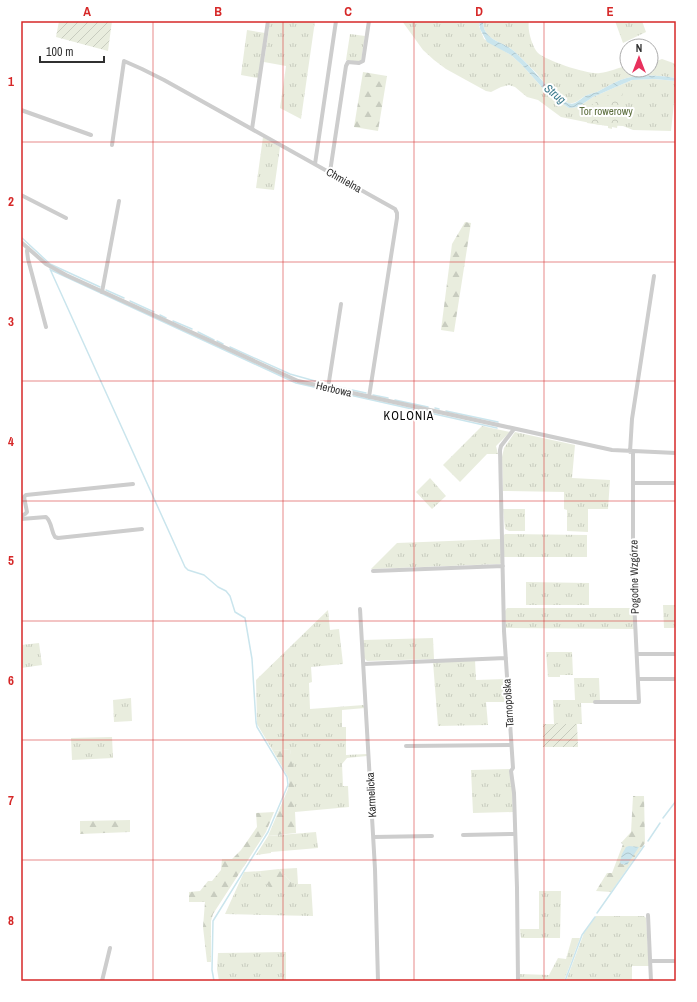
<svg xmlns="http://www.w3.org/2000/svg" width="697" height="1002" font-family="'Archivo Narrow',sans-serif">
<style>
.grass{fill:url(#grass-tufts)}
.forest{fill:url(#forest-firs)}
.park{fill:url(#park-crowns)}
.garden{fill:url(#garden-furrows)}
.water{fill:url(#water-waves)}
.lines{fill:none;stroke-linecap:round;stroke-linejoin:round}
.stream{stroke:#cae5ed;stroke-width:1.5}
.minor{stroke:#cdcdcd;stroke-width:4}
.grid{fill:none;stroke:#d62828;stroke-width:1;stroke-opacity:0.55}
.labels{text-anchor:middle;stroke-width:4;stroke-linejoin:round;paint-order:stroke}
.park-label{font-size:11px;fill:#5b6d3c;stroke:#fff}
.street-label{font-size:11px;fill:#303030;stroke:#fff}
.water-label{font-size:12px;font-style:italic;fill:#3a7a8d;stroke:#fff}
.neighbourhood-label{font-size:12px;letter-spacing:1px;fill:#000;stroke:#fff}
.neatline{fill:none;stroke:#d62828;stroke-width:1.5}
.grid-label{font-size:13px;text-anchor:middle;font-weight:bold;fill:#d62828}
</style>
<defs>
<pattern id="grass-tufts" width="24" height="20" patternUnits="userSpaceOnUse"><rect width="24" height="20" fill="#e9edde"/><path d="M3 7l-1-3M5 7V3M7 7l1-3M15 17l-1-3M17 17v-4M19 17l1-3" fill="none" stroke="#c8ccbf"/></pattern>
<pattern id="forest-firs" width="22" height="20" patternUnits="userSpaceOnUse"><rect width="22" height="20" fill="#e9edde"/><path d="M5 1l3.5 6h-7zM16 11l3.5 6h-7z" fill="#c8ccbf"/></pattern>
<pattern id="park-crowns" width="20" height="18" patternUnits="userSpaceOnUse"><rect width="20" height="18" fill="#e9edde"/><path d="M2 6a3 3 0 1 1 6 0M12 15a3 3 0 1 1 6 0" fill="none" stroke="#c8ccbf"/></pattern>
<pattern id="garden-furrows" width="10" height="10" patternUnits="userSpaceOnUse"><rect width="10" height="10" fill="#e9edde"/><path d="M-1 1l2-2M0 10L10 0M9 11l2-2" fill="none" stroke="#c8ccbf"/></pattern>
<pattern id="water-waves" width="16" height="10" patternUnits="userSpaceOnUse"><rect width="16" height="10" fill="#cae5ed"/><path d="M0 5q4-4 8 0t8 0" fill="none" stroke="#aec5cc"/></pattern>
</defs>
<rect width="100%" height="100%" fill="#fff"/>
<path class="grass" d="M270,21H315L301,119L280,108L286,66L264,62Z
M402,21H479V26L484,39L511,55L522,65L548,94L569,108L578,107L593,97L632,80L654,79L676,81V103H674L671,131L633,130L623,126L600,125L561,117L538,100L527,97L515,87L509,85L501,87L491,92L486,91L446,69L434,60L423,50Z
M483,21H529C527,29 532,47 538,53C547,61 589,75 600,73C609,72 619,68 627,65V70H651V63L662,59L676,64V78C657,75 634,73 616,82C609,85 603,89 597,92C593,93 589,94 585,96C581,98 577,103 572,103C570,104 568,103 566,102C554,97 545,84 538,75C531,67 523,60 516,53C505,41 483,42 483,21Z
M615,21H642L646,32L623,43Z
M247,30L265,33L258,78L241,75Z
M350,34L365,36L361,61L360,62L346,60Z
M263,137L280,147L274,190L256,188Z
M482,426L510,432L496,446L498,454H487L460,482L443,465Z
M515,432L575,445L572,478L610,480L608,509H588V532L567,531V510L564,509V492L503,491L502,457L504,448Z
M430,478L446,496L432,509L416,492Z
M503,509H525V531H509L505,529Z
M505,534L587,535V557H504V535Z
M501,539L502,562L500,564L371,569L397,543Z
M526,582L589,583V605H526Z
M663,605H676V628H664Z
M507,608H631L633,610L634,629L506,628L505,611Z
M328,610L330,630L339,629L343,664L311,667L312,682L309,683L310,709L364,705L365,708L342,710V727H346V755L367,754V756L347,758L342,764L343,786H348L349,807L295,812V791L290,749L273,751L257,724L256,680Z
M433,638L434,659L367,661L364,658L363,640Z
M39,643L42,665L21,668V645Z
M546,652H572L573,675H560V677H548Z
M475,660L476,680L505,679L507,702H486L488,725L438,726L433,662Z
M574,678H599L600,701L594,703H581L582,724H554L553,700H575Z
M131,698L132,721L114,722L113,700Z
M112,737L113,758L72,760L71,738Z
M511,769L513,812L473,813L471,770Z
M316,832L318,848L271,852V853L256,855L268,836Z
M297,868L298,884H311L313,916L225,914L244,872L261,871L260,879L291,882L279,869Z
M539,891H561L560,938H521L520,929H539Z
M596,916H644L646,918L649,966H632V981H566L584,933Z
M572,938H580L564,981H520V974L549,975L558,958L566,959Z
M286,952V981H219L217,969L218,953Z"/>
<path class="forest" d="M363,72L387,76L378,131L354,127Z
M465,222L471,223L454,332L441,330L452,244Z
M290,749L295,776V812L296,833L268,836L288,789L289,782L288,777L273,751Z
M633,796H644L645,843L611,892L596,891L607,873H612L623,844L621,843L631,832Z
M274,812L266,832L213,914L211,921V962H207L203,927L205,902H189V892L200,891L208,881H212L221,870L222,859H232L241,850L257,827L256,813Z
M130,820V832L80,834V821Z
M279,869L291,882L293,889L271,888L260,879L261,871Z"/>
<path class="park" d="M623,91L617,128L612,127V129L608,128V126L587,123L591,105L610,94Z"/>
<path class="garden" d="M59,21H112L108,51L56,37Z
M543,724H577L578,747H543Z"/>
<path class="water" d="M479,21H483C483,42 505,41 516,53C523,60 531,67 537,75C546,84 554,97 566,102C569,104 572,104 575,103C579,101 582,98 585,96C589,94 593,93 597,92C603,89 609,85 616,82C634,73 657,75 676,78V81L654,79L632,80L593,97L578,107L569,108L548,94L522,65L511,55L487,42L480,29Z
M629,846L639,847L627,865L621,864L620,862L622,854L626,847Z"/>
<g class="lines">
<path class="stream" d="M21,237L50,264L100,287
M50,269L185,567L188,570L204,575L218,587L226,591L230,596L235,612L245,618L252,659L256,722L257,727L287,777L288,785L268,832L213,921L212,970L214,981
M51,270L296,383L497,428
M106,290L124,298
M130,301L154,312
M160,315L166,318
M173,321L192,329
M198,332L214,340
M217,341L223,344
M230,347L290,374L322,383
M329,385L366,393
M373,395L388,398
M395,400L428,407
M435,408L439,409
M446,411L498,422
M663,818L676,801
M648,841L660,823
M597,913L644,846
M565,981L582,935L595,917"/>
<path class="minor" d="M21,110L91,135
M252,129L268,21
M112,145L124,61L142,69L164,80L395,209L397,213V218L369,397
M315,164L336,21
M330,172L346,66L348,62L359,63L363,61L369,21
M21,195L66,218
M21,242L46,264L66,275L298,381L612,450L676,453
M28,248L27,251L28,259L46,327
M102,292L119,201
M328,388L341,304
M514,429L501,446L500,450L504,631L513,768L511,771L514,793L517,888L518,981
M630,452L632,419L654,276
M633,483H676
M21,516L25,514L27,512L24,497L26,495L133,484
M21,519L46,517C52,522 51,531 55,537L58,538L142,529
M373,571L503,566
M360,609L375,869L378,981
M637,654H676
M364,664L506,658
M638,679H676
M595,702H639L633,580V452
M406,746L511,745
M463,835L514,834
M373,837L432,836
M648,915L651,981
M650,961H676
M102,981L110,948"/>
</g>
<path class="grid" d="M153,21V981M283,21V981M414,21V981M544,21V981M21,142H676M21,262H676M21,381H676M21,501H676M21,621H676M21,740H676M21,860H676"/>
<g class="labels">
<g class="park-label">
<text x="606" y="115">Tor rowerowy</text>
</g>
<g class="street-label">
<text transform="translate(344 180) rotate(29)" y="4">Chmielna</text>
<text transform="translate(334 389) rotate(13)" y="4">Herbowa</text>
<text transform="translate(634 577) rotate(-91)" y="4">Pogodne Wzgórze</text>
<text transform="translate(508 703) rotate(-94)" y="4">Tarnopolska</text>
<text transform="translate(371 795) rotate(-93)" y="4">Karmelicka</text>
</g>
<g class="water-label">
<text transform="translate(555 94) rotate(39)" y="4">Strug</text>
</g>
<g class="neighbourhood-label">
<text x="409" y="420">KOLONIA</text>
</g>
</g>
<rect width="697" height="1002" fill="none" stroke="#ffffff" stroke-width="44"/>
<g transform="translate(639 58)"><circle r="19" fill="#ffffff" stroke="#acacac"/>
<path d="M0-3L7 15L0 10L-7 15Z" fill="#e8315d"/>
<text y="-6" font-size="11" font-weight="bold" text-anchor="middle" fill="#303030">N</text>
</g>
<path d="M40 56v6h64v-6" fill="none" stroke="#303030" stroke-width="2"/>
<text x="46" y="56" font-size="12" fill="#303030" stroke="#ffffff" stroke-width="3" paint-order="stroke">100 m</text>
<rect x="22" y="22" width="653" height="958" class="neatline"/>
<g class="grid-label">
<text x="87" y="16">A</text>
<text x="218" y="16">B</text>
<text x="348" y="16">C</text>
<text x="479" y="16">D</text>
<text x="610" y="16">E</text>
<text x="11" y="86">1</text>
<text x="11" y="206">2</text>
<text x="11" y="326">3</text>
<text x="11" y="446">4</text>
<text x="11" y="565">5</text>
<text x="11" y="685">6</text>
<text x="11" y="805">7</text>
<text x="11" y="925">8</text>
</g>
</svg>
